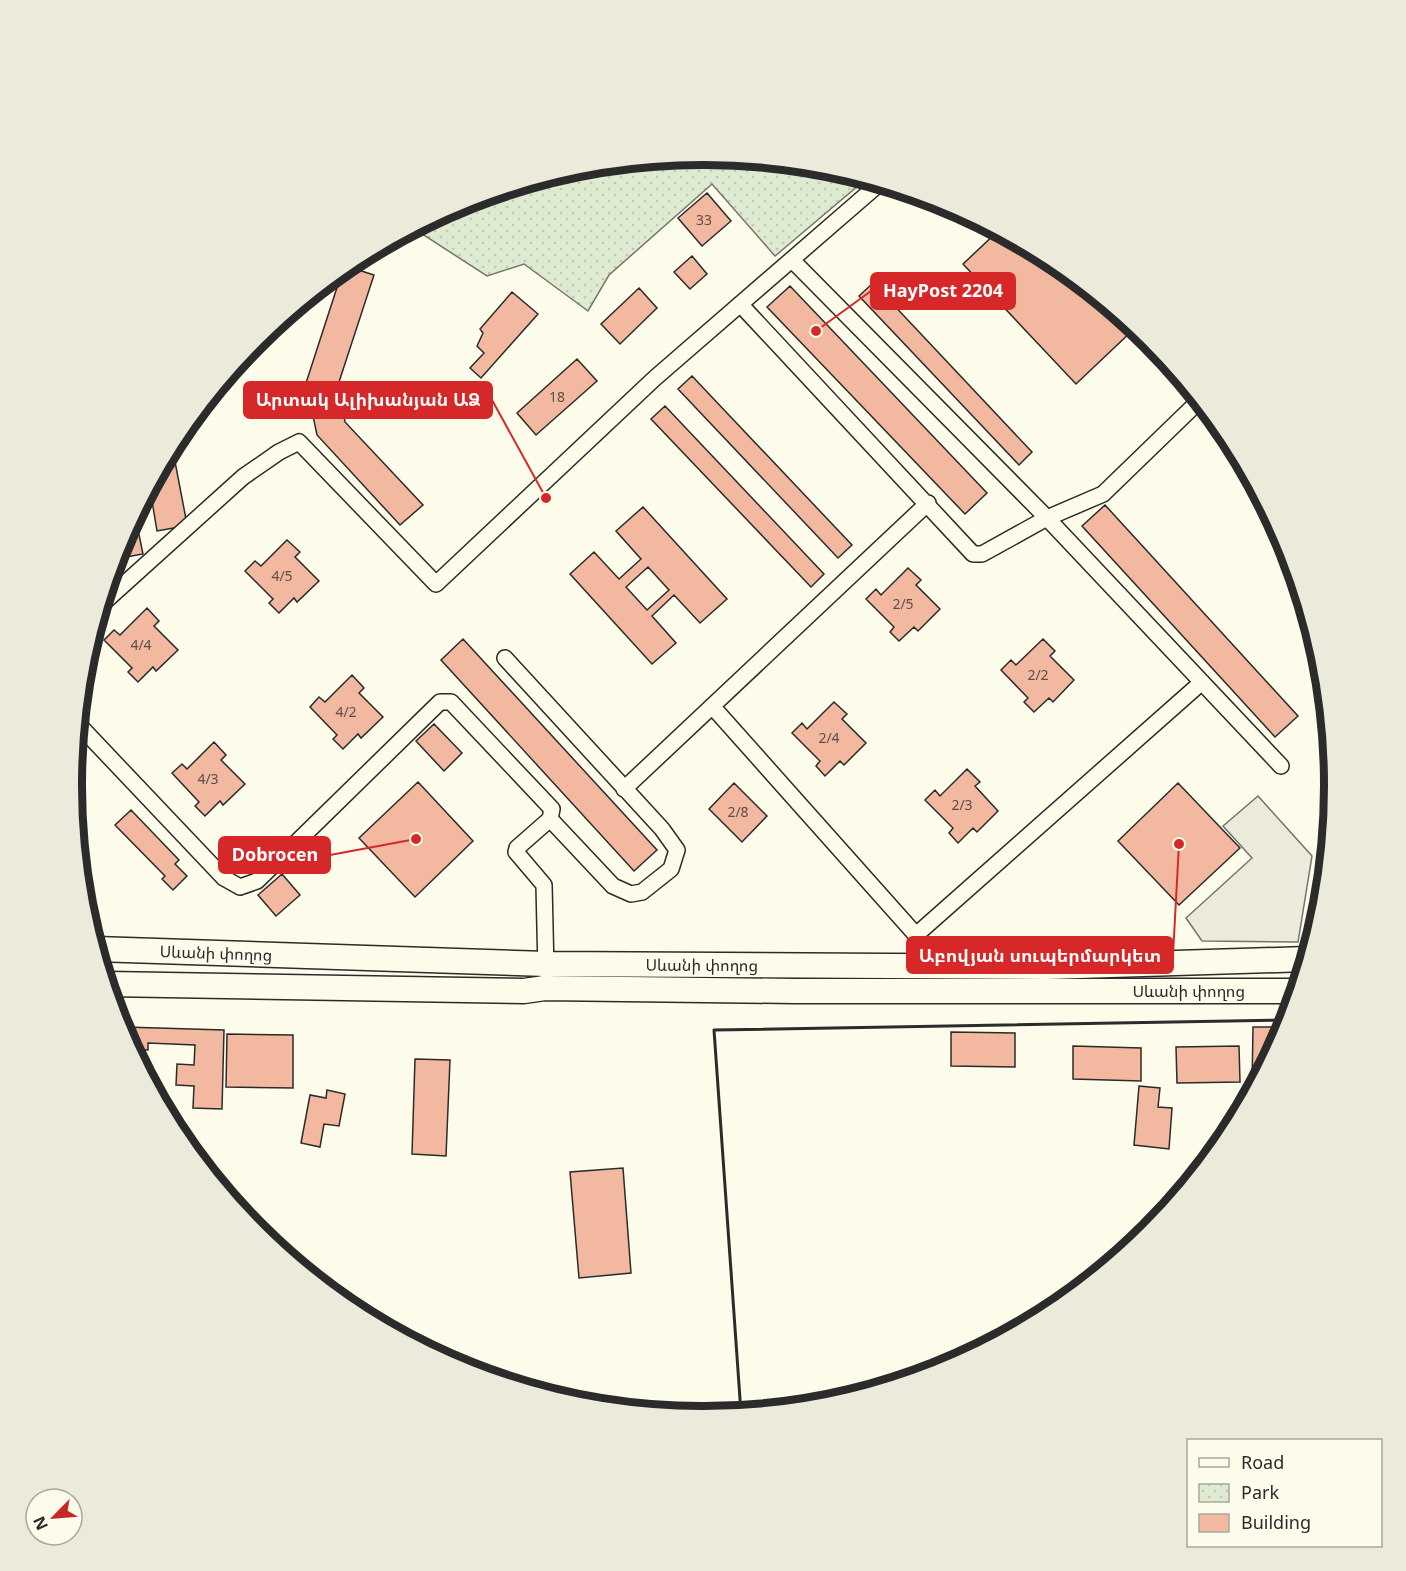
<svg xmlns="http://www.w3.org/2000/svg" width="1406" height="1571" font-family="'Noto Sans','Noto Sans Armenian',sans-serif">
<style>
.park{fill:url(#park-dots);stroke:#74746e;stroke-width:1.5}
.parking{fill:#eceadb;stroke:#74746e;stroke-width:1.5}
.building{fill:#f2b8a0;stroke:#2b2b2b;stroke-width:1.5;fill-rule:evenodd}
.lines{fill:none;stroke-linecap:round;stroke-linejoin:round}
.street-casing{stroke:#2b2b2b;stroke-width:18}
.primary-casing{stroke:#2b2b2b;stroke-width:27}
.street{stroke:#fdfbea;stroke-width:15}
.primary{stroke:#fdfbea;stroke-width:24}
.wall{stroke:#2b2b2b;stroke-width:3}
.labels{text-anchor:middle;stroke-width:4.5;stroke-linejoin:round;paint-order:stroke}
.number-label{font-size:14px;fill:#5d4e48}
.street-label{font-size:16px;fill:#2b2b2b;stroke:#fdfbea}
.rim{fill:none;stroke:#2b2b2b;stroke-width:8}
.leader{fill:none;stroke:#d62828;stroke-width:2}
.callout-dot{fill:#d62828;stroke:#fdfbea;stroke-width:2}
.callout{fill:#d62828;stroke:#d62828;stroke-width:2}
.callout-label{font-size:18px;text-anchor:middle;font-weight:bold;fill:#fff}
</style>
<defs>
<pattern id="park-dots" width="8" height="8" patternUnits="userSpaceOnUse" patternTransform="scale(1.5)"><rect width="8" height="8" fill="#deebd1"/><path d="M2 2h.1M6 6h.1" fill="none" stroke="#bfcab4" stroke-width="1.8" stroke-linecap="round"/></pattern>
</defs>
<rect width="100%" height="100%" fill="#fdfbea"/>
<path class="park" d="M703,155L826,167L866,179L775,256L712,184L609,275L588,311L524,264L487,276L413,228L462,202L580,167Z"/>
<path class="parking" d="M1258,796L1312,856L1298,942L1202,941L1186,918L1252,858L1223,826Z"/>
<path class="building" d="M707,193L731,221L702,246L678,218Z
M998,231L1054,261L1135,328L1076,384L963,264Z
M692,256L707,274L690,289L674,272Z
M346,266L374,275L338,385L345,422L423,505L400,525L317,435L306,383L343,269Z
M873,283L1032,452L1019,465L859,296Z
M790,286L987,493L965,514L767,307Z
M639,288L657,308L620,344L601,324Z
M512,292L538,314L481,378L470,368L484,353L477,346L483,333L480,329Z
M577,359L597,381L536,435L517,413Z
M692,376L852,545L838,558L678,389Z
M665,406L824,574L811,587L651,419Z
M172,446L186,519L179,527L157,531L150,489Z
M1105,505L1298,716L1275,737L1082,526Z
M643,507L727,599L700,623L674,595L652,616L676,643L652,664L570,574L594,552L619,579L641,559L616,531ZM648,567L669,590L647,610L626,587Z
M135,515L143,554L115,559L120,544Z
M287,540L300,552L295,557L319,581L297,602L294,598L279,613L269,603L273,599L245,571L255,561L261,566Z
M908,568L921,580L916,585L940,609L918,631L914,627L899,641L890,632L894,627L866,599L876,589L881,595Z
M147,608L159,621L154,626L178,650L156,671L153,667L138,682L128,672L132,668L104,640L114,630L120,635Z
M463,639L657,850L634,871L441,660Z
M1043,639L1055,651L1050,656L1074,680L1053,702L1049,698L1034,712L1024,702L1028,698L1001,670L1011,660L1016,665Z
M352,675L364,688L359,693L383,717L361,738L358,734L343,749L333,739L337,735L310,707L319,697L325,702Z
M834,702L847,714L842,719L866,743L844,765L840,761L825,776L816,766L820,761L792,733L802,723L807,729Z
M434,724L462,753L444,771L416,741Z
M214,742L226,755L221,760L245,784L223,805L220,801L205,816L195,806L199,802L172,773L182,764L187,769Z
M967,769L980,782L975,786L998,811L977,832L973,828L958,843L949,833L953,828L925,800L935,790L940,796Z
M418,782L473,841L415,897L359,838Z
M734,783L767,816L742,842L709,809Z
M1178,783L1240,848L1179,905L1118,841Z
M131,810L179,860L175,864L187,876L173,890L162,879L165,876L115,825Z
M1321,838L1329,839L1321,912L1310,910Z
M282,874L300,895L276,916L258,895Z
M124,1027L224,1030L222,1109L193,1108L194,1086L176,1085L177,1064L194,1065L195,1045L148,1043V1050L132,1049L124,1035Z
M1253,1027H1286L1253,1088H1252Z
M951,1032L1015,1033V1067L951,1066Z
M227,1034L293,1035V1088L226,1087Z
M1073,1046L1141,1048V1081L1073,1079Z
M1239,1046L1240,1082L1177,1083L1176,1047Z
M415,1059L450,1060L446,1156L412,1154Z
M1139,1086L1160,1088L1158,1107L1172,1108L1169,1149L1134,1145Z
M327,1090L345,1094L339,1126L324,1124L320,1147L301,1143L310,1095L326,1098Z
M623,1168L631,1273L579,1278L570,1172Z"/>
<g class="lines">
<defs>
<path id="street" d="M792,260L1047,518L1281,766
M740,304L973,554H982L1047,518L1103,494L1199,401
M101,605L243,477L279,452L299,442L436,584L655,378L880,183
M505,658L662,829L677,850L671,869L642,892L631,894L613,886L550,819
M712,706L916,935
M78,724L224,878L240,887L257,881L440,702H451L552,809L550,819L517,848L516,852L544,885L546,971
M624,789L928,503
M918,966L916,935L1202,682"/>
<g id="primary">
<path id="s1" d="M96,949L546,964L1047,967L1307,959"/>
<path id="s2" d="M107,984L524,991L545,988L794,991H1297"/>
</g>
</defs>
<use href="#street" class="street-casing"/>
<use href="#primary" class="primary-casing"/>
<use href="#street" class="street"/>
<use href="#primary" class="primary"/>
<path class="wall" d="M741,1413L714,1030L1288,1020"/>
</g>
<g class="labels">
<g class="number-label">
<text x="704" y="225">33</text>
<text x="557" y="402">18</text>
<text x="282" y="581">4/5</text>
<text x="903" y="609">2/5</text>
<text x="141" y="650">4/4</text>
<text x="1038" y="680">2/2</text>
<text x="346" y="717">4/2</text>
<text x="829" y="743">2/4</text>
<text x="208" y="784">4/3</text>
<text x="962" y="810">2/3</text>
<text x="738" y="817">2/8</text>
</g>
<g class="street-label">
<text dy="6" stroke="none"><textPath href="#s1" startOffset="120">Սևանի փողոց</textPath></text>
<text dy="6" stroke="none"><textPath href="#s1" startOffset="606">Սևանի փողոց</textPath></text>
<text dy="6" stroke="none"><textPath href="#s2" startOffset="1082">Սևանի փողոց</textPath></text>
</g>
</g>
<path d="M0 0H1406V1571H0ZM702 165H704A620 620 0 0 1 1324 785V786A620 620 0 0 1 704 1406H702A620 620 0 0 1 82 786V785A620 620 0 0 1 702 165Z" fill="#eceadb" fill-rule="evenodd"/>
<path class="rim" d="M702 165H704A620 620 0 0 1 1324 785V786A620 620 0 0 1 704 1406H702A620 620 0 0 1 82 786V785A620 620 0 0 1 702 165Z"/>
<path class="leader" d="M816 331L871 291M546 498L492 400M416 839L330 855M1179 844L1173 955"/>
<g class="callout-dot">
<circle cx="816" cy="331" r="6"/>
<circle cx="546" cy="498" r="6"/>
<circle cx="416" cy="839" r="6"/>
<circle cx="1179" cy="844" r="6"/>
</g>
<g class="callout">
<rect x="871" y="273" width="144" height="36" rx="6"/>
<rect x="244" y="382" width="248" height="36" rx="6"/>
<rect x="219" y="837" width="111" height="36" rx="6"/>
<rect x="907" y="937" width="266" height="36" rx="6"/>
</g>
<g class="callout-label">
<text x="943" y="297">HayPost 2204</text>
<text x="368" y="406">Արտակ Ալիխանյան ԱՁ</text>
<text x="275" y="861">Dobrocen</text>
<text x="1040" y="962">Աբովյան սուպերմարկետ</text>
</g>
<rect x="1187" y="1439" width="195" height="108" fill="#fdfbea" stroke="#a9a89e" stroke-width="1.5"/>
<rect x="1199" y="1458" width="30" height="9" fill="#fdfbea" stroke="#a9a89e" stroke-width="1.5"/>
<text x="1241" y="1469" font-size="18" fill="#2b2b2b">Road</text>
<rect x="1199" y="1484" width="30" height="18" fill="url(#park-dots)" stroke="#a9a89e" stroke-width="1.5"/>
<text x="1241" y="1499" font-size="18" fill="#2b2b2b">Park</text>
<rect x="1199" y="1514" width="30" height="18" fill="#f2b8a0" stroke="#a9a89e" stroke-width="1.5"/>
<text x="1241" y="1529" font-size="18" fill="#2b2b2b">Building</text>
<g transform="translate(54 1517) rotate(245)"><circle r="28" fill="#fdfbea" stroke="#a9a89e" stroke-width="1.5"/>
<path d="M0-4.5L10 22L0 15L-10 22Z" fill="#c62828"/>
<text y="-9" font-size="16" font-weight="bold" text-anchor="middle" fill="#2b2b2b">N</text>
</g>
</svg>
